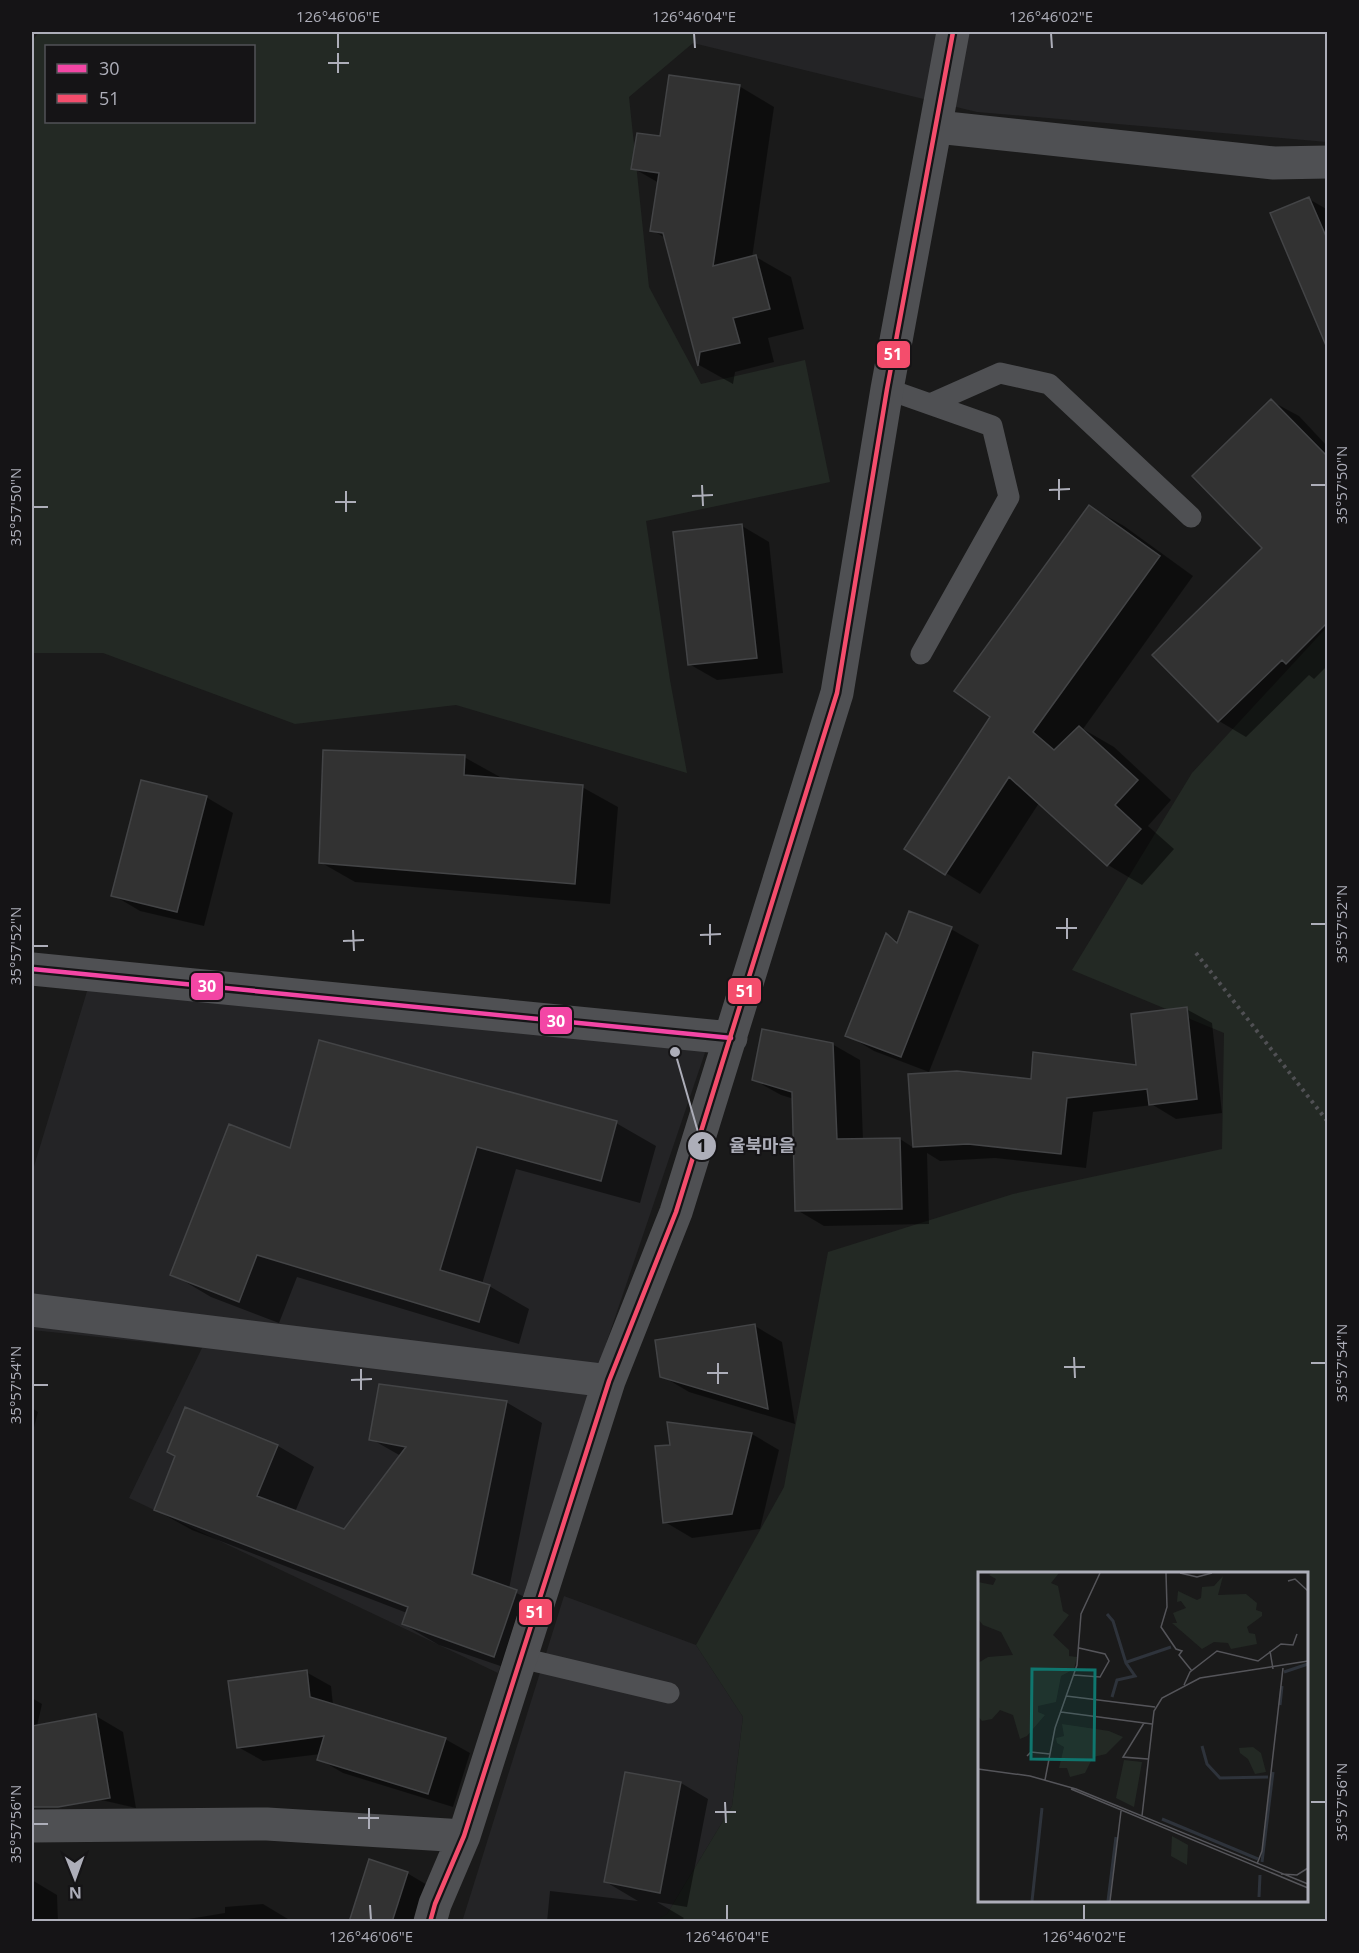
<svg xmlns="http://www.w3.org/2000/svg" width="1359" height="1953" font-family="'Open Sans','Noto Sans KR',sans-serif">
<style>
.built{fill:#242426}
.green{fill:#232924;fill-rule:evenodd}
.shadow{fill:#0007}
.building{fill:#323232;stroke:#434446;stroke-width:1.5}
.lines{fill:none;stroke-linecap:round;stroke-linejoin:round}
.path{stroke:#505054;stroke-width:4;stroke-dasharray:3 4.5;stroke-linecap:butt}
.lane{stroke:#4f5053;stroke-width:21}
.street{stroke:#4f5053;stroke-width:33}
.bus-1-casing{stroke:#151416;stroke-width:9}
.bus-2-casing{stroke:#151416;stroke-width:9}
.bus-1{stroke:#f346a5;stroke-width:4.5}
.bus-2{stroke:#f44d6c;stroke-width:4.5}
.ticks{fill:none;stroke:#adaeb9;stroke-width:2}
.inset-river{fill:none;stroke:#2e333b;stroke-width:3}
.inset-road{fill:none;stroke:#55555a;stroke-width:1.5}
.view{fill:#0f766e;fill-opacity:0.15;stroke:#0f766e;stroke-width:3}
.inset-edge{fill:none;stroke:#adaeb9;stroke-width:3}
.leader{fill:none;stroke:#adaeb9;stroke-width:2}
.callout-dot{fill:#adaeb9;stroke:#151416;stroke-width:2}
.mark-label{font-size:18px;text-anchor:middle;font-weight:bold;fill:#111}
.callout-label{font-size:18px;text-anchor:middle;font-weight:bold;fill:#adaeb9;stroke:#151416;stroke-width:4.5;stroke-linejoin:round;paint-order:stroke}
.line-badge{stroke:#151416;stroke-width:2}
.badge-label{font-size:16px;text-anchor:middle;font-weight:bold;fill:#fff}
.neatline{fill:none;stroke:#adaeb9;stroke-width:2}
.ticks-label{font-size:15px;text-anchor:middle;fill:#adaeb9}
</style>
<rect width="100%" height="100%" fill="#1a1a1a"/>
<path class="built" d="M696,32H1327V142L977,112L693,43Z
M88,988L711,1035L589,1394L498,1673L129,1498L202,1348L32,1330V1173Z
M564,1596L696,1645L743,1717L732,1806L667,1914L657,1922H462Z"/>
<path class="green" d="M39,32H695L693,43L629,97L649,287L701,384L805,360L830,482L646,521L670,680L687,773L456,705L295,724L103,653H32V41ZM46,46H254V122H46Z
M1327,627V1921L653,1922L667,1914L732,1806L743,1717L696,1645L784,1487L828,1252L1013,1194L1222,1149L1224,1033L1072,970L1192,773ZM980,1574H1306V1900H980Z"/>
<path class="shadow" d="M739,86L774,107L752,258L756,257L791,277L804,329L768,338L774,362L735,372L733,384L699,365L667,239L652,230L659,183L633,168L661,138Z
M1309,199L1328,210V327L1317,321Z
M1271,401L1299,416L1328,447V665L1314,679L1309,675L1246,737L1219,721L1154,655L1265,548Z
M1090,507L1124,526L1193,576L1083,729L1114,747L1171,800L1148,826L1174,849L1142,885L1108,865L1039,803L980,894L907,849L992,717Z
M742,526L769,542L783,673L717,680L689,664Z
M464,757L500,777V780L582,787L618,807L610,904L355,882L320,862Z
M206,797L233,813L204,926L140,911L113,895Z
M910,913L951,929L979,945L929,1072L874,1051L847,1035L887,935L899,942Z
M1186,1009L1212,1023L1222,1113L1176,1119L1153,1105L1093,1112L1086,1168L995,1158L940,1161L927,1153L929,1224L824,1226L797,1210L794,1099L781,1095L754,1080L832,1044L860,1060L863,1140L900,1139L914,1148L910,1075L1032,1080L1138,1066Z
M616,1123L656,1146L640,1203L516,1169L482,1284L489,1286L529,1309L519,1344L297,1277L279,1323L211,1297L172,1274L291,1150Z
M755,1326L782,1342L795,1424L689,1392L662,1376Z
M506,1402L542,1423L509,1589L553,1612L530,1676L439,1645L403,1624L407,1613L192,1530L156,1510L176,1456L186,1409L278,1446L314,1467L295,1512L345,1531L401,1456L371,1439Z
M32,1408L38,1412L32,1435Z
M669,1423L752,1434L779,1450L760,1529L692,1538L665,1522L672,1446Z
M306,1672L331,1686L333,1705L445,1739L470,1753L453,1807L343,1773L319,1759L321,1754L263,1761L238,1747Z
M32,1698L42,1704L37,1726L96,1716L123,1732L136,1808L32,1784Z
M681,1783L708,1799L687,1907L657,1902L684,1918L679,1922H547L550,1891L638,1901L606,1882Z
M407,1873L434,1889L424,1922H350Z
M32,1880L57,1895L58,1922H32Z
M263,1904L293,1922H170L225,1913V1907Z"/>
<path class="building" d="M669,75L740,85L713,266L756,255L770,309L733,318L740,343L700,352L698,366L663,233L650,231L659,173L631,169L637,133L660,136Z
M1309,197L1328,241L1327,348L1270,213Z
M1271,399L1328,457V622L1286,664L1282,660L1218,722L1152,655L1262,548L1192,476Z
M1089,505L1160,556L1033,732L1054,750L1079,726L1138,780L1115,805L1141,829L1107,866L1009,777L945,875L904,849L990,717L954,691Z
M742,524L757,658L688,665L673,532Z
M323,750L465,755L464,775L583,785L575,884L319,863Z
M141,780L207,796L177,912L111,896Z
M909,911L952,927L901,1057L845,1036L886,933L897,943Z
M1187,1007L1197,1099L1149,1105L1147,1089L1067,1098L1061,1154L968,1144L913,1147L908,1074L957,1071L1031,1079L1033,1052L1136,1065L1131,1014Z
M762,1029L833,1043L837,1139L900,1138L902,1209L795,1211L792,1092L752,1080Z
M319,1040L617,1121L601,1181L477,1147L440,1270L490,1285L479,1322L257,1255L239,1302L170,1275L229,1124L290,1148Z
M755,1324L768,1409L660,1377L655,1340Z
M379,1384L507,1401L472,1574L517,1590L494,1657L402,1624L408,1607L154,1510L175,1456L167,1452L185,1407L278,1445L257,1496L344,1529L406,1447L369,1440Z
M667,1422L752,1433L732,1514L663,1523L655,1446L670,1445Z
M307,1670L310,1697L446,1738L428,1794L317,1760L324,1736L237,1748L228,1681Z
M96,1714L110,1798L58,1807H32V1726Z
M625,1772L681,1782L660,1893L604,1882Z
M369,1859L408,1872L392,1922H349Z"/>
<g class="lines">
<path class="path" d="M1196,953L1328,1122"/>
<path class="lane" d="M887,389L992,426L1009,497L921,654
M930,404L1000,373L1049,384L1191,517
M521,1658L669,1693"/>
<path class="street" d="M937,127L1274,163L1328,162
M32,969L731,1038
M32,1310L609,1381
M32,1826L267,1824L464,1836
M430,1922L435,1904L464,1836L609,1381L676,1212L837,693L887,389L953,32"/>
<defs>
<path id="bus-1" d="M32,969L731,1038"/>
<path id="bus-2" d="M430,1922L435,1904L464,1836L609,1381L676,1212L837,693L887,389L953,32"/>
</defs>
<use href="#bus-1" class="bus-1-casing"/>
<use href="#bus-2" class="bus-2-casing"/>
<use href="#bus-1" class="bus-1"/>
<use href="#bus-2" class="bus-2"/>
</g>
<path class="ticks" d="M338,33V48M694,33L695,48M1051,33L1052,48M338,53V73M328,63H349M1059,479V500M702,485L703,506M1311,485H1326M1049,490L1070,489M346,491V512M692,496L713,495M335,502H356M33,507H48M1067,918V939M710,924V945M1311,924H1326M1056,928H1077M353,930L354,951M700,935L721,934M343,941L364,940M33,946H48M1074,1357L1075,1378M718,1363V1384M1311,1363H1326M1064,1367H1085M361,1369V1390M707,1373H728M351,1380L372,1379M33,1385H48M725,1802L726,1823M1311,1802H1326M369,1808V1829M715,1812H736M358,1818H379M33,1824H48M370,1905L371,1920M727,1905V1920M1084,1905V1920"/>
<g transform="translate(978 1572)">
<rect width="330" height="330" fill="#1a1a1a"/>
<path d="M14,1H81L73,11L80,14L85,39L91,43L75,63L91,78V84L99,85L96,97L83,104L78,130L60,134V140L67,143L49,164L42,167L35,143L22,138L14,147L4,149L0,144V91L10,85L35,83L23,60L5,53L0,47V10L15,13L18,7L11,3ZM245,4L240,23L268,22L279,31L278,38L284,40V44L269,55L271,61L277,62L279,72L253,77L250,71L236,70L224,77L194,51H199L195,41L208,36L203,29L199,30L200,19L219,28L223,26L224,15L236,14ZM84,152L131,159L145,165L128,182L115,185L107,201L92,205L89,196H81L86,175L79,171L78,166L86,164ZM275,175L283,181L288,200L277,202L270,187L262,181L261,176ZM146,188L164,190L156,235L138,226ZM194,264L210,273L209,293L193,284Z" fill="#232924"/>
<path class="inset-river" d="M129,42L135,49L148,91L157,104L139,108L134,125M149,90L193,75M306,100L330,92M302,133L304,114M224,174L229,192L242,206L290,205M184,247L280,287M284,290L295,200M281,325L282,303M54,329L64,236M130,329L138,265"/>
<path class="inset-road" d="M188,1L189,35L183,55L198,77L204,79L201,83L214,99M202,1L219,5L234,1M310,9L317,7L330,19M292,79L295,97M96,103L122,105L131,89L127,82L101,76M206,113L212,100L239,79L280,89L303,72L315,73L319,62M88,124L177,135M83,140L174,152M166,151L145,185L170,187M49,184L53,180L72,182M0,197L52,204L98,217L330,312M67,208L77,156L99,93L103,42L122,1M93,217L330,316M164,244L176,139L184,126L222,106L330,89M279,292L284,279L305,96M303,302L319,303L330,296M132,329L143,239"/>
<path class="view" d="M54,97L117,98L116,188L53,187Z"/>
<rect width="330" height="330" class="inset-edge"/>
</g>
<path class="leader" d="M675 1052L702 1146"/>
<g class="callout-dot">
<circle cx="675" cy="1052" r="6"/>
<circle cx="702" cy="1146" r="15"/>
</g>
<g class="mark-label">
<text x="702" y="1152">1</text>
</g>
<g class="callout-label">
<text x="762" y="1152">율북마을</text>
</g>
<g class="line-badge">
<rect x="876" y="340" width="35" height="29" rx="6" fill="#f44d6c"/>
<rect x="190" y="972" width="34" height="29" rx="6" fill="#f346a5"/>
<rect x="727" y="977" width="35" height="28" rx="6" fill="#f44d6c"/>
<rect x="539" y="1006" width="34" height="29" rx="6" fill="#f346a5"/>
<rect x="518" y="1598" width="35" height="28" rx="6" fill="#f44d6c"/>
</g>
<g class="badge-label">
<text x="893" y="360">51</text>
<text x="207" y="992">30</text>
<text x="745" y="997">51</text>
<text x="556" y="1027">30</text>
<text x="535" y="1618">51</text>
</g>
<rect width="1359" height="1953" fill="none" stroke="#151416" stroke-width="66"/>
<rect x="45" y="45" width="210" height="78" fill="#151416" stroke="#525257" stroke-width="1.5"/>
<rect x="57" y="64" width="30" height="9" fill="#f346a5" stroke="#525257" stroke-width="1.5"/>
<text x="99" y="75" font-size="18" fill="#adaeb9">30</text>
<rect x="57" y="94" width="30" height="9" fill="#f44d6c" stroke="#525257" stroke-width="1.5"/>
<text x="99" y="105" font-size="18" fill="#adaeb9">51</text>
<g transform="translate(75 1878) rotate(179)" stroke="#151416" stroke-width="4.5" paint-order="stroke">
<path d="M0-4.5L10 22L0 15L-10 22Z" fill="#adaeb9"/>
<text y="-9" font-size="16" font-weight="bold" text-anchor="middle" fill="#adaeb9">N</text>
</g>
<rect x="33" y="33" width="1293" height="1887" class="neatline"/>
<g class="ticks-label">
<text x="338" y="22">126°46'06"E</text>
<text x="694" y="22">126°46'04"E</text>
<text x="1051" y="22">126°46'02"E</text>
<text transform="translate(1342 485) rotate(-90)" y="5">35°57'50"N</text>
<text transform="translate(16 507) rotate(-90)" y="5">35°57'50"N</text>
<text transform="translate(1342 924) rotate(-90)" y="5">35°57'52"N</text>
<text transform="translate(16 946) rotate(-90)" y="5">35°57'52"N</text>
<text transform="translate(1342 1363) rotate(-90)" y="5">35°57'54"N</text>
<text transform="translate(16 1385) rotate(-90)" y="5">35°57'54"N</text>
<text transform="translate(1342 1802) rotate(-90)" y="5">35°57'56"N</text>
<text transform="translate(16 1824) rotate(-90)" y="5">35°57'56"N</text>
<text x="371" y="1942">126°46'06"E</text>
<text x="727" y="1942">126°46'04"E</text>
<text x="1084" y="1942">126°46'02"E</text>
</g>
</svg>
